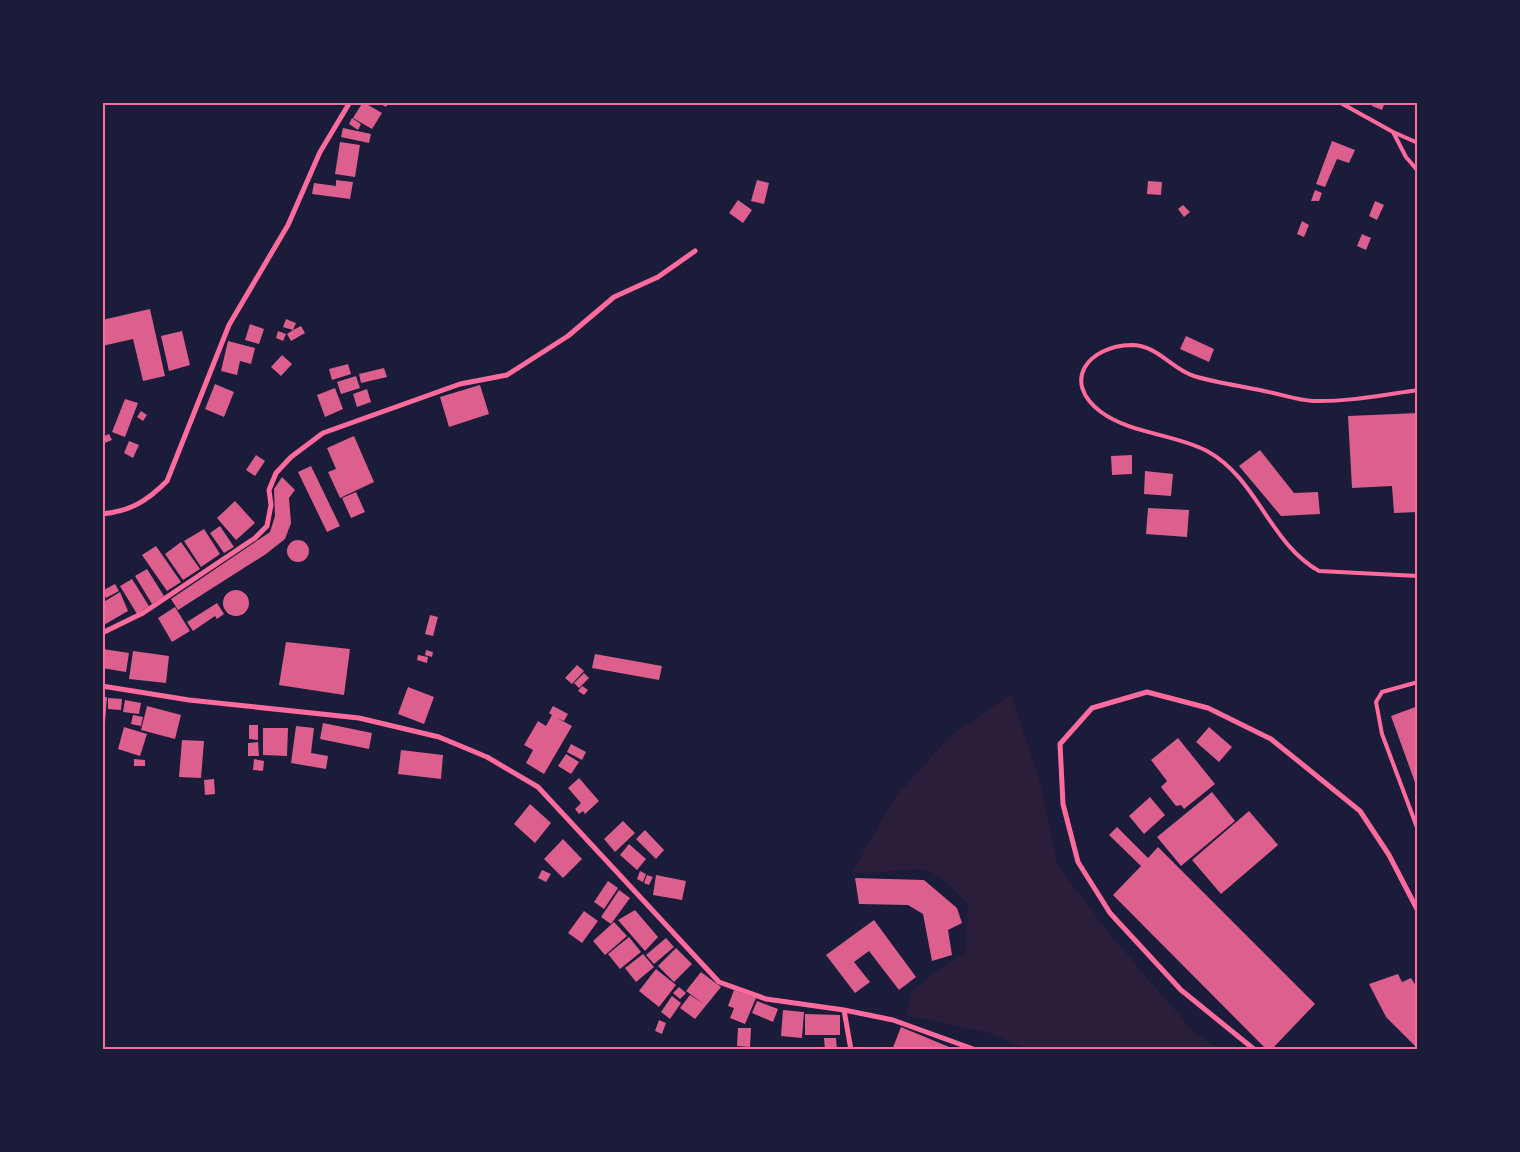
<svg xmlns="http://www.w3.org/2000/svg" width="1520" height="1152" font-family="Quicksand,sans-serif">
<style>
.green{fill:#2a1e3b}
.building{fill:#dd5f8e}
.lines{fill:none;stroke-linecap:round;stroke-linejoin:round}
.service{stroke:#ff6b9d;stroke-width:4}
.minor{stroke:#ff6b9d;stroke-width:5}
.neatline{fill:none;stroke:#ff6b9d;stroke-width:2}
</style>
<rect width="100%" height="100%" fill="#1b1b3a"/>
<path class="green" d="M1011,694L1039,778L1058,866L1112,937L1193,1031L1218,1049H1025L993,1034L906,1015L912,991L938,970L966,952L968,904C957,894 946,881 933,873C918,864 872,876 852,872L894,799L948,738Z"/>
<path class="building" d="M363,102L382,113L372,129L353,118Z
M377,102H389L386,107Z
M1373,102H1385L1382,110L1372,106Z
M352,118L361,124L358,130L349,124Z
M343,128L371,134L369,143L341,137Z
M1332,141L1355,150L1349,163L1337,159L1325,187L1316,184Z
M340,142L360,145L355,177L335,174Z
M336,180L353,182L350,199L312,194L314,183L336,186Z
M757,180L769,183L764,204L751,201Z
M1148,181L1162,182L1161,195L1147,194Z
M1315,190L1322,193L1319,201H1311Z
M738,200L752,210L743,223L729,213Z
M1375,201L1384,205L1377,220L1369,216Z
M1183,205L1190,212L1184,217L1178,209Z
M1302,221L1309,225L1304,237L1297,234Z
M1362,234L1371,238L1366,250L1357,246Z
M150,309L165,376L143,381L133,339L102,346V320Z
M286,319L296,323L293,330L301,326L305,333L291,341L287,334L293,330L283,327Z
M250,324L264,329L259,344L245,340Z
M182,331L190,365L169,371L161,336Z
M278,331L286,334L283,341L276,338Z
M1186,336L1214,349L1209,362L1180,349Z
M228,341L255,348L251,364L240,361L237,375L221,371Z
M282,355L292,364L281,376L271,367Z
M348,364L351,374L332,380L329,369Z
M384,368L387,377L361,383L359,374Z
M356,376L360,388L341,394L337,382Z
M215,384L234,392L224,417L205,409Z
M480,385L489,414L449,427L440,397Z
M335,388L343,409L325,417L317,395Z
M367,389L371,402L357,407L353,394Z
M125,399L138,403L125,437L112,432Z
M141,411L147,415L143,421L137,417Z
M1418,413V512L1394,513L1392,486L1352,488L1348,416Z
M109,434L112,440L102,444V437Z
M354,436L374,482L340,498L328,472L336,469L327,448Z
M129,441L139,445L133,458L124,453Z
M1260,450L1294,493L1318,492L1320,514L1281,516L1239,466Z
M256,455L265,461L255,476L246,470Z
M1132,455V474L1112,475L1111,456Z
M311,466L340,526L327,532L298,472Z
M1145,471L1173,474L1171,496L1144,494Z
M282,477L295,490L289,498L291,523L285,539L266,554L178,610L171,599L270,532L275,516L274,489Z
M356,492L365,512L351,518L342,498Z
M235,501L255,523L236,540L217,518Z
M1148,508L1189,510L1187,537L1146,534Z
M220,526L234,547L224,553L210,533Z
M204,529L220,554L201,567L184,541Z
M287 551a11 11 0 1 1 22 0a11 11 0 1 1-22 0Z
M181,542L200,569L183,580L165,554Z
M156,546L181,582L167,591L142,555Z
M147,569L164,596L152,604L135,576Z
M132,579L149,606L137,614L120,586Z
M115,584L119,591L106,598L102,591Z
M223 603a13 13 0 1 1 26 0a13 13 0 1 1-26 0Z
M120,592L128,611L102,626V603Z
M217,603L224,614L217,619L215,616L193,631L187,622Z
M175,607L190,631L172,642L158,618Z
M430,615L438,617L433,636L425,634Z
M286,642L350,649L344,695L279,685Z
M103,649L129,653L126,672L102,668Z
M426,650L433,652L432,657L425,655Z
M133,651L169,656L166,683L129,679Z
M595,654L662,666L659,680L592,668Z
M418,655L428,657L427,663L417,660Z
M577,665L584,671L572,684L565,678Z
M584,673L589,678L579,688L574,683Z
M582,686L588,690L584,695L578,691Z
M408,687L434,697L424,724L398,714Z
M102,697H107L104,736H102Z
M108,698L122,699L121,710L108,709Z
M125,700L141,703L139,714L123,712Z
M147,706L181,715L175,739L141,730Z
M553,706L568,714L564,721L557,718L572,726L544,774L526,763L533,750L524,745L538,721L546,726L552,715L549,713Z
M1418,706V788H1417L1391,716Z
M133,715L143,717L141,726L131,724Z
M323,723L372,733L369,749L320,739Z
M249,725H258V740L249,739Z
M296,726L314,728L311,753L328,756L326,769L291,763Z
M124,727L147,734L140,756L118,749Z
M1209,727L1232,747L1219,762L1196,742Z
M263,728H288L287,756L263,755Z
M1178,738L1215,784L1184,809L1181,805L1176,806L1161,787L1167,781L1151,760Z
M182,740L204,741L201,778L179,777Z
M258,742L259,756H248V743Z
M571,744L586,752L582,760L567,752Z
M401,750L443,755L441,779L398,774Z
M566,754L579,762L571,774L558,766Z
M134,759L145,760V766H134Z
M254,759L264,761L263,771L253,770Z
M579,778L599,801L585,814L583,811L579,814L575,809L581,803L568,788Z
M214,779L215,794L205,795L204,780Z
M1212,792L1235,821L1181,866L1157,837Z
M1150,797L1165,815L1144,834L1129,816Z
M530,804L551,823L535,843L514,824Z
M1249,811L1278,845L1221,894L1192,860Z
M623,821L635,833L615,852L604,839Z
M1117,827L1148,858L1158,847L1315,1004L1271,1050H1267L1113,895L1141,866L1109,835Z
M645,830L664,850L656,859L636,839Z
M563,839L582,859L563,878L544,859Z
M629,844L646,859L637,870L620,855Z
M542,870L551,874L546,882L538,878Z
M640,871L646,874L643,882L637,879Z
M647,875L653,877L649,885L644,883Z
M656,875L686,881L682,900L653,895Z
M855,878L924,880L957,908L962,923L948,930L952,955L932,961L923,914L908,905L859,904Z
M608,881L618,888L604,909L594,902Z
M619,890L630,898L611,924L601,917Z
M635,910L658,937L645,951L618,920Z
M584,911L598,921L582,943L568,933Z
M874,920L916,977L899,990L869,951L854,962L870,982L855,993L826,955Z
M614,922L627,936L605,955L593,941Z
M629,937L641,952L620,969L608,954Z
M666,938L674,947L654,964L646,955Z
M676,948L692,964L674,982L658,966Z
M643,954L654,967L636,982L625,968Z
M656,969L676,985L659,1007L639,991Z
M701,972L721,987L695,1019L680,1008L690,995L704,1004L686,991Z
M1398,974L1402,982L1411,978L1418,989L1416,1047L1386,1017L1369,984Z
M679,987L686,993L680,999L673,993Z
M734,990L756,998L745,1024L730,1018L734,1008L728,1006Z
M672,996L681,1003L670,1019L661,1012Z
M757,1001L778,1009L773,1022L752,1013Z
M783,1010L804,1012L802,1038L781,1036Z
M805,1014L840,1015V1035H805Z
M659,1020L666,1023L662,1034L655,1031Z
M901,1027L954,1049V1050H892Z
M738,1028H751L750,1047L737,1046Z
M824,1038H836L837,1050H825Z"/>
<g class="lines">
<path class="service" d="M1339,102L1393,132L1418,143
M1393,132L1406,157L1418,171
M1418,390C1382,395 1348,402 1313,401C1297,400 1280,394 1264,391C1241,386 1217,383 1194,376C1171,369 1158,345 1131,345C1089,346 1060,381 1101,412C1131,434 1175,434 1207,451C1258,479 1269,543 1319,571L1418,576
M1418,682L1382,692L1376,702L1382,734L1418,830"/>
<path class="minor" d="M102,514C131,511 147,501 167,481L229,325L288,225L320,152L350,102
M102,633L143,613L255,538L267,526L271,505L269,490L276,473L291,457L323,433L460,384L507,375L568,336L614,297L658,277L695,251
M102,686L189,700L359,718L439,737L487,757L538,787L719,982L766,999L844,1010L893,1020L976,1050
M844,1010L851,1050
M1255,1050L1181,990L1110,913L1078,862L1063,804L1060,744L1092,708L1147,692L1208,708L1271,739L1360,811L1389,855L1418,911"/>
</g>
<rect width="1520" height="1152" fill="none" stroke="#1b1b3a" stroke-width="208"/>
<rect x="104" y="104" width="1312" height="944" class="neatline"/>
</svg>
